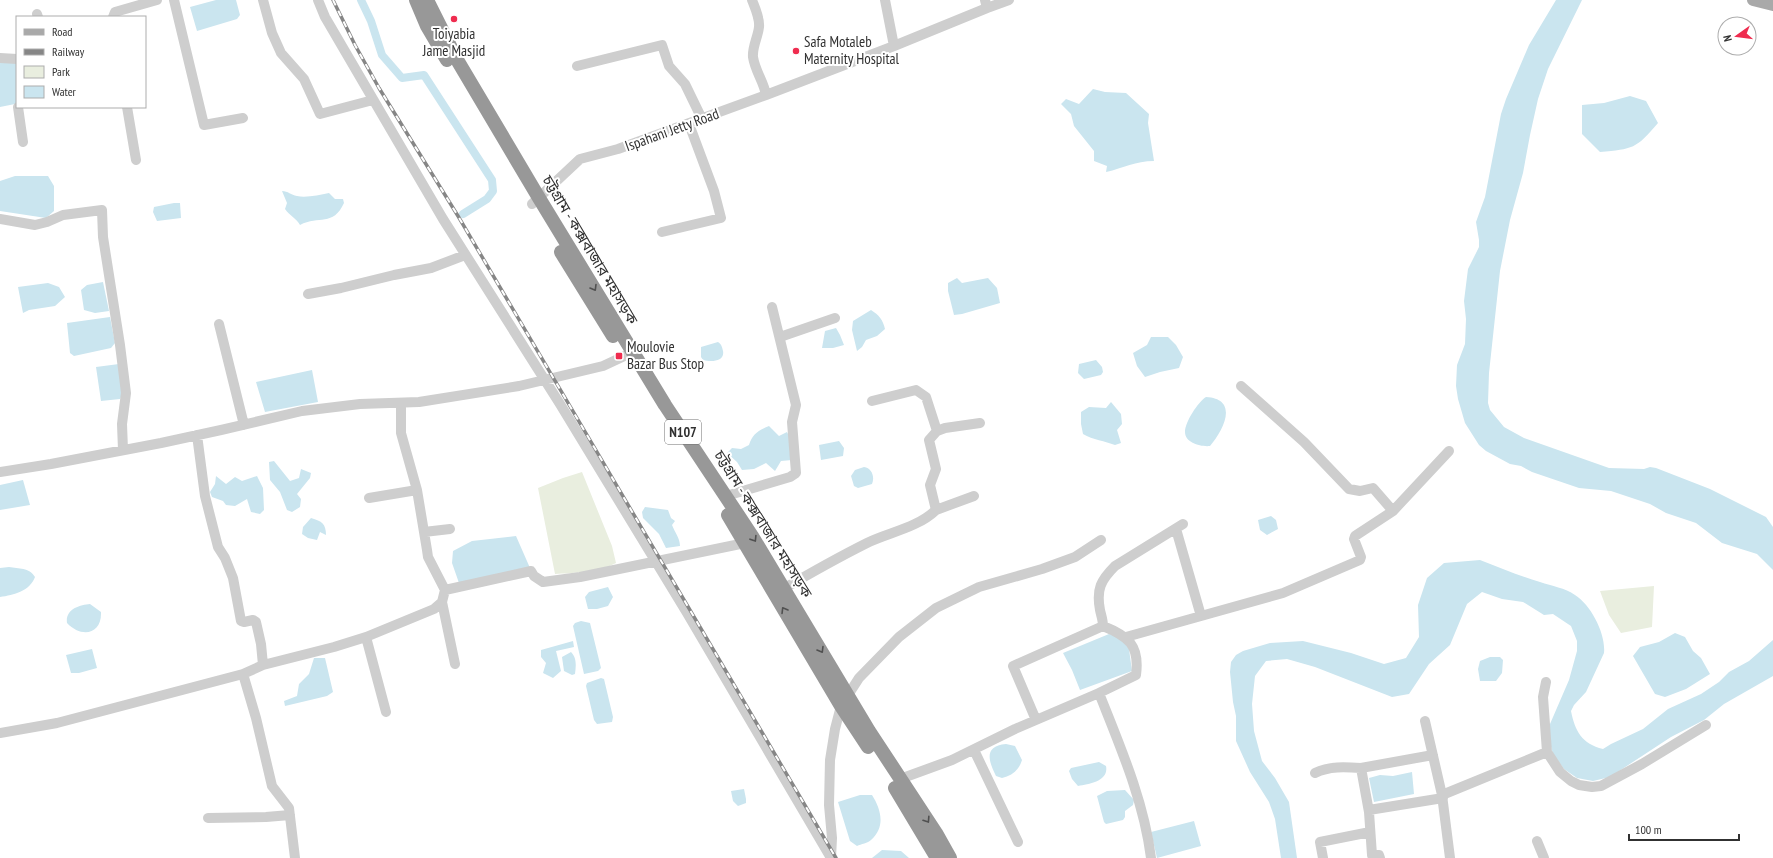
<svg xmlns="http://www.w3.org/2000/svg" width="1773" height="858" font-family="'PT Sans Narrow','Noto Sans Bengali',sans-serif">
<style>
.green{fill:#e9eedf}
.water{fill:#cae5ef}
.lines{fill:none;stroke-linecap:round;stroke-linejoin:round}
.canal{stroke:#cae5ef;stroke-width:8}
.minor{stroke:#cecece;stroke-width:10}
.major{stroke:#a9a9a9;stroke-width:12}
.highway{stroke:#989898;stroke-width:14}
.rail-casing{stroke:#868686;stroke-width:3.5}
.rail{stroke:#fff;stroke-width:2;stroke-dasharray:6;stroke-linecap:butt}
.oneway{stroke:#505050}
.poi-dot{fill:#ef2c4f;stroke:#fff;stroke-width:1.5}
.labels{text-anchor:middle;stroke-width:4;stroke-linejoin:round;paint-order:stroke}
.shield{fill:#fff;stroke:#6f6f6f;stroke-width:1}
.shield-label{font-size:14px;font-weight:bold;fill:#313131}
.poi-label{font-size:15px;fill:#313131;stroke:#fff;text-anchor:start}
.street-label{font-size:15px;fill:#313131;stroke:#fff}
</style>
<rect width="100%" height="100%" fill="#fff"/>
<path class="green" d="M582,472L612,546L616,563C600,572 573,573 555,574L538,488L563,478Z
M1654,586L1652,627L1621,633L1609,615L1600,591Z"/>
<path class="water" d="M216,0H236L240,15L237,19L197,31L190,7Z
M1556,0H1582L1548,69L1538,99L1530,135L1523,173L1510,220L1500,271L1489,373L1488,403L1490,410L1504,427L1524,438L1609,468L1644,469L1650,467L1656,468L1710,489L1766,517L1773,527V570L1757,554L1722,543L1696,523L1666,513L1650,504L1611,491L1579,488L1532,472L1521,466L1510,464L1486,451L1479,445L1465,423L1458,399L1456,386L1457,365L1465,344L1466,319L1464,301L1468,269L1479,247V240L1476,222L1485,197L1501,114L1506,99L1529,45Z
M0,62H12L17,64V102L15,104L0,107Z
M1093,89L1105,92L1126,93L1149,114L1148,123L1154,161C1135,161 1124,168 1106,172L1107,166L1094,161V151L1074,126L1071,114L1061,104L1066,99L1079,104Z
M1630,96L1646,101L1658,123C1636,149 1633,149 1600,152L1582,134V105L1604,103Z
M15,176H48L54,186V211L46,218L0,211V181Z
M282,191C288,191 291,195 297,196C306,198 319,195 329,193L335,199H343L344,203C333,227 319,215 300,225C296,218 290,216 285,209L287,203Z
M174,203H180L181,218L157,221L153,212L154,207Z
M957,278L962,283L988,278L997,288L1000,303L962,314L954,315L948,291V283Z
M103,282L109,311L95,313L84,310L81,290L87,285Z
M48,283L59,287L65,297L55,306L29,310L23,313L18,287Z
M871,310C879,315 883,320 885,329L877,336L866,340L862,347L857,351L852,330L853,321Z
M110,317L115,343L111,348L74,356L70,353L67,323Z
M836,328L840,335L844,345L833,348H822L825,331Z
M1151,337H1168L1176,345L1183,357L1179,368L1160,372L1145,377L1137,366L1133,353L1147,345Z
M718,342C722,345 722,347 723,351C725,362 711,362 703,360L701,357V347Z
M1096,360L1102,367L1103,372L1101,375L1084,379L1078,373L1079,364Z
M119,364L123,393L120,399L101,401L96,367Z
M312,370L318,402L265,412L256,382Z
M1206,397C1240,399 1223,431 1210,446C1201,447 1185,443 1185,432C1185,422 1198,402 1206,397Z
M1111,402L1121,414L1122,424L1117,430L1121,443L1115,445C1105,441 1093,440 1083,434L1081,424V412L1089,407L1106,408Z
M769,426L779,436L787,432L791,440L792,460L781,461L775,471L766,463L754,469L742,470L737,462L727,453L732,448L741,449L749,445C752,434 759,430 769,426Z
M839,441L844,448L843,456L821,460L819,445Z
M274,461L290,481L299,478L301,469L311,473L310,478L297,494L301,499L300,507L292,512L287,510L280,492L270,480L269,462Z
M864,467C872,468 875,477 872,484L858,488L854,486L851,476L855,470Z
M216,476L226,484L235,477L242,481L257,476L263,488L264,510L260,514L251,512L247,499L235,506L226,505L223,501L212,497L210,492L215,484Z
M23,480L30,505L0,510V485Z
M645,507L668,510L671,518L675,521L672,525C675,533 680,538 680,546L666,548L659,534L643,518L642,512Z
M1271,516L1276,520L1278,529L1267,535L1260,530L1258,520Z
M311,518C322,521 326,524 326,535L320,532L317,540L308,538L302,534L303,527Z
M516,536L530,568L459,583L452,563L453,551L472,541Z
M1480,560C1500,568 1520,576 1540,582C1552,586 1565,588 1575,595C1591,605 1606,634 1604,653L1586,692L1574,705L1571,711C1575,731 1582,744 1603,749L1611,744L1643,729L1668,709L1701,694L1719,682L1729,672L1749,661L1773,640V676L1724,704L1704,720L1671,737L1610,777L1593,781L1577,778L1564,769L1553,754L1549,739L1550,724L1569,680L1577,651V641L1571,626L1553,614L1544,615L1523,602L1502,599L1482,592L1467,604L1450,645L1429,664L1409,694L1392,697L1315,667L1287,659L1266,661L1255,676L1252,704L1254,731L1262,761L1275,778L1289,802L1297,858H1281L1275,819L1269,802L1250,772L1236,741V716L1233,702L1230,672L1231,662L1236,655L1243,651L1270,643L1303,641L1351,653L1384,664L1406,658L1419,637L1418,605L1427,578L1444,563Z
M9,567C19,569 29,567 35,577C30,591 14,595 0,597V568Z
M608,587L613,597L608,606L597,609H588L585,597L589,592Z
M90,604L101,612C102,635 81,638 67,623C65,609 80,605 90,604Z
M581,621L590,623L601,668L598,671L584,674L573,626L575,623Z
M1675,633L1685,637L1693,651L1701,658L1710,674L1686,689L1665,697L1655,694L1633,656L1640,647L1659,642Z
M1109,634L1120,636L1129,649L1132,671L1080,690L1072,670L1063,653Z
M573,641L574,647L556,651L561,671L553,678L543,673L546,663L541,657V650Z
M92,649L97,668L79,673H71L66,655Z
M571,652C577,658 576,666 575,674L572,675L564,671L562,657Z
M1490,657H1500L1503,660L1502,673L1496,681H1480L1478,669L1480,661Z
M314,658H325L333,692L327,696L285,706L284,701L297,696L299,684L309,674Z
M601,678L604,679L613,717L612,722L597,724L594,720L586,686L587,683Z
M1006,744L1015,746L1022,760C1019,770 1012,776 1002,778L996,776C988,760 984,746 1006,744Z
M1099,762L1106,766C1109,781 1090,784 1078,786L1072,779L1069,771L1071,768Z
M1412,772L1414,794L1374,802L1369,778L1380,775L1393,776Z
M744,789L746,799V803L738,806L733,801L731,791Z
M1125,790L1134,800L1133,805L1125,811V817L1123,820L1106,824L1104,822L1097,796L1107,791Z
M860,795H872C881,809 886,827 871,840C868,843 861,844 857,846L850,841L838,802Z
M1194,821L1201,846L1157,858L1151,832Z
M882,850L901,851L909,858H872Z"/>
<g class="lines">
<path class="canal" d="M361,0L371,21L382,55L402,78L424,75L492,180L493,191L487,199L463,214"/>
<path class="minor" d="M174,0L204,125L243,118
M263,0L272,33L281,53L304,79L320,114L373,100
M318,0L325,17L443,219L560,404L687,613L831,858
M987,8L1009,0
M37,14L38,17
M113,17L115,12L157,0
M894,46L987,8L985,0
M0,58L17,59
M577,66L662,45L669,66L685,84L702,119
M766,95L894,46L885,0
M18,107L23,142
M127,107L136,160
M532,204L580,159L618,149L766,95C764,82 755,71 753,57C752,47 758,37 759,27C760,18 755,8 752,0
M0,219L35,225L47,222L63,215L102,210L103,237L120,345L126,393L122,424L123,450
M662,232L721,218L714,191L689,124
M308,294L341,288L394,275L431,268L465,255
M219,324L244,425
M780,337L835,318
M1241,386L1304,442L1349,489L1360,491L1373,488L1393,511
M872,401L916,390L926,397L937,431
M197,435L205,496L218,547L225,558L233,578L241,621L244,622L253,620L256,622L261,644L263,665
M0,472L51,464L161,443L221,430L302,411L360,404L419,402L519,386L603,366L633,352
M726,496L790,477L796,473L792,422L796,405L772,307
M369,498L417,490
M936,510L974,496
M1176,529L1201,616
M424,532L450,529
M445,590L531,571L534,576L543,582L580,577L745,543
M778,592C807,575 837,558 867,543C890,532 917,528 936,510L930,485L936,469L929,440L937,431L945,428L980,423
M442,602L455,664
M1103,626C1128,636 1140,645 1136,675L1099,693C1120,746 1144,801 1151,858
M366,637L386,712
M1126,637L1283,593L1360,560L1361,557L1354,539L1355,536L1393,511L1449,451
M243,674L256,718L272,786L289,808L295,858
M1546,682L1543,697L1547,752L1560,772L1571,781L1579,785L1592,787L1601,786L1642,764L1706,725
M1036,720L1013,666L1103,626C1103,620 1101,615 1100,610C1096,589 1101,580 1115,566L1183,524
M1425,721L1442,795L1450,858
M0,733L57,723L243,674L263,665L334,647L366,637L434,609L442,602L445,590L428,557L427,550L417,490L401,433V403
M974,750L1018,842
M1315,773C1329,766 1345,767 1361,768
M900,779L952,760L1015,729L1099,693
M1442,795L1547,752
M1369,810L1443,798
M208,818L266,817L290,815
M1537,841L1544,858
M831,858L832,838L829,805L830,760L835,729L841,706L859,678L899,637L936,608L979,587L1042,569L1075,557L1101,540
M1323,858L1320,842L1370,832
M1380,858L1379,855H1372L1369,812L1361,768L1433,755"/>
<path class="major" d="M1753,0L1773,5"/>
<path class="highway" d="M416,0L427,26L447,60
M427,0L456,58L539,198L665,405L752,536L869,731L936,833L950,858
M561,252L613,336
M728,515L841,706L868,747
M895,788L937,858"/>
<defs>
<path id="rail" d="M333,0L355,45L379,88L458,216L836,858"/>
</defs>
<use href="#rail" class="rail-casing"/>
<use href="#rail" class="rail"/>
</g>
<defs><path id="oneway-chevron" d="M-2-3.5L2.5 0L-2 3.5" fill="none" stroke-width="1.6" stroke-linecap="round" stroke-linejoin="round"/></defs>
<g class="oneway">
<use href="#oneway-chevron" transform="translate(594 288) rotate(59)"/>
<use href="#oneway-chevron" transform="translate(754 539) rotate(58)"/>
<use href="#oneway-chevron" transform="translate(784 610) rotate(-121)"/>
<use href="#oneway-chevron" transform="translate(821 650) rotate(59)"/>
<use href="#oneway-chevron" transform="translate(927 820) rotate(57)"/>
</g>
<g class="poi-dot">
<circle cx="454" cy="19" r="4"/>
<circle cx="796" cy="51" r="4"/>
<rect x="615" y="352" width="8" height="8" rx="2"/>
</g>
<g class="labels">
<rect class="shield" x="665" y="420" width="36" height="24" rx="3"/>
<g class="shield-label">
<text x="683" y="437">N107</text>
</g>
<g class="poi-label">
<text x="454" y="39" text-anchor="middle">Toiyabia<tspan x="454" dy="17">Jame Masjid</tspan></text>
<text x="804" y="47">Safa Motaleb<tspan x="804" dy="17">Maternity Hospital</tspan></text>
<text x="627" y="352">Moulovie<tspan x="627" dy="17">Bazar Bus Stop</tspan></text>
</g>
<g class="street-label">
<text transform="translate(672 130) rotate(-20)" y="5">Ispahani Jetty Road</text>
<text transform="translate(590 250) rotate(59)" y="5">চট্টগ্রাম - কক্সবাজার মহাসড়ক</text>
<text transform="translate(763 524) rotate(58)" y="5">চট্টগ্রাম - কক্সবাজার মহাসড়ক</text>
</g>
</g>
<rect x="16" y="16" width="130" height="92" fill="#ffffff" stroke="#adadad"/>
<rect x="24" y="29" width="20" height="6" fill="#a9a9a9" stroke="#adadad"/>
<text x="52" y="36" font-size="12" fill="#313131">Road</text>
<rect x="24" y="49" width="20" height="6" fill="#868686" stroke="#adadad"/>
<text x="52" y="56" font-size="12" fill="#313131">Railway</text>
<rect x="24" y="66" width="20" height="12" fill="#e9eedf" stroke="#adadad"/>
<text x="52" y="76" font-size="12" fill="#313131">Park</text>
<rect x="24" y="86" width="20" height="12" fill="#cae5ef" stroke="#adadad"/>
<text x="52" y="96" font-size="12" fill="#313131">Water</text>
<g transform="translate(1737 36) rotate(256)"><circle r="19" fill="#ffffff" stroke="#adadad"/>
<path d="M0-3L7 15L0 10L-7 15Z" fill="#ef2c4f"/>
<text y="-6" font-size="11" font-weight="bold" text-anchor="middle" fill="#313131">N</text>
</g>
<path d="M1629 834v6h110v-6" fill="none" stroke="#313131" stroke-width="2"/>
<text x="1635" y="834" font-size="12" fill="#313131" stroke="#ffffff" stroke-width="3" paint-order="stroke">100 m</text>
</svg>
